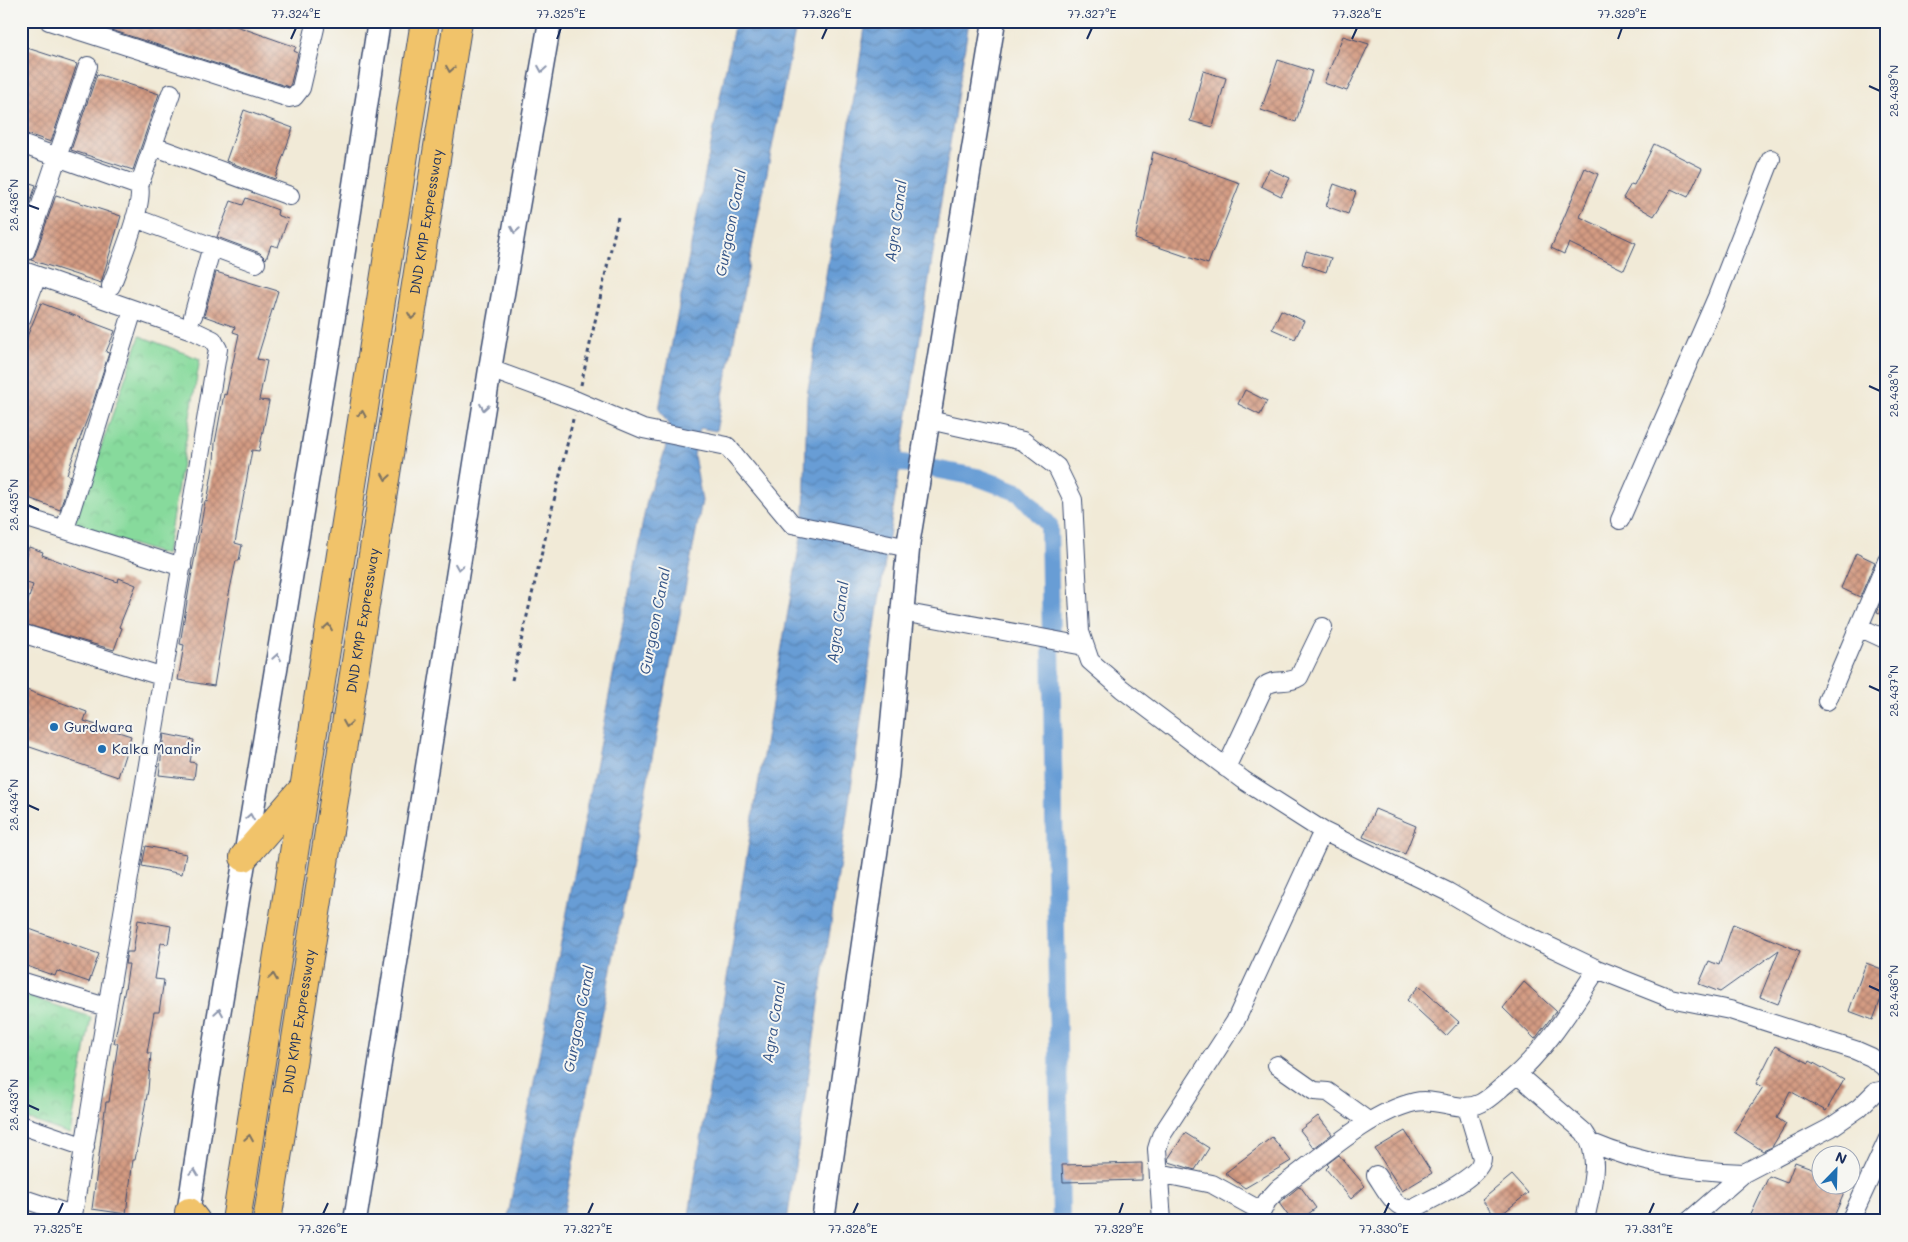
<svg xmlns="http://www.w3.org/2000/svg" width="1908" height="1242" font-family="Mali,sans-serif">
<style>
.park{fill:url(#park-crowns);stroke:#51847d}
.water{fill:url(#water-waves);stroke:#42669a}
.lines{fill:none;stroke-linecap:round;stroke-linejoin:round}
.canal{stroke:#689dd5;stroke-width:18}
.building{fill:url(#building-cross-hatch)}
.minor-casing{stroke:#3b4b70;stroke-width:20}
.tertiary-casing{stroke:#3b4b70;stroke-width:25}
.trunk-casing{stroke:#3b4b70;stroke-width:30}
.path{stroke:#3b4b70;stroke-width:3;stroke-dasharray:4 4;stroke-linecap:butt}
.minor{stroke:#fff;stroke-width:18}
.tertiary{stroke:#fff;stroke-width:22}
.trunk{stroke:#f1c36a;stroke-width:28}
.oneway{stroke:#7b7263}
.oneway2{stroke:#8d97ae}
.ticks{fill:none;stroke:#1b2f5e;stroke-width:2}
.poi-dot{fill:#1f6fb2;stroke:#f6f6f2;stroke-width:2}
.labels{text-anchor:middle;stroke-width:4;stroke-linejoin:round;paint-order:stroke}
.street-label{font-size:14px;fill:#1b2f5e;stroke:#f6f6f2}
.poi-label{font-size:14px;fill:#1b2f5e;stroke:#f6f6f2;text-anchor:start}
.water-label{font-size:15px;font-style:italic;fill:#365688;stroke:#f6f6f2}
.neatline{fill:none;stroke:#1b2f5e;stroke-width:2}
.ticks-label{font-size:12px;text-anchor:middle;fill:#1b2f5e}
</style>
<defs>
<pattern id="park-crowns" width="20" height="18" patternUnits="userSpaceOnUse" patternTransform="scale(1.25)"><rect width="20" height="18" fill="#87da9c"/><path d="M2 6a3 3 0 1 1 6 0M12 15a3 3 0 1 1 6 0" fill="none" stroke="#74bb89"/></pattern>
<pattern id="water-waves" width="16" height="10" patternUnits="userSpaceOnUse" patternTransform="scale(1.25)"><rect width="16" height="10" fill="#689dd5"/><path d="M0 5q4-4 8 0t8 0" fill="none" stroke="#5580b0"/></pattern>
<pattern id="building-cross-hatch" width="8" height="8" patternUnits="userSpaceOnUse" patternTransform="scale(1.25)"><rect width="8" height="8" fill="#d49b82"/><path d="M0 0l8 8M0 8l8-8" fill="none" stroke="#ab7f6e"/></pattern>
</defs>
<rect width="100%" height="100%" fill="#f6f6f2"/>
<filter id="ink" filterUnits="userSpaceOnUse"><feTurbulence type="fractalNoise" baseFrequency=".02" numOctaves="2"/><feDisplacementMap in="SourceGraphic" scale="10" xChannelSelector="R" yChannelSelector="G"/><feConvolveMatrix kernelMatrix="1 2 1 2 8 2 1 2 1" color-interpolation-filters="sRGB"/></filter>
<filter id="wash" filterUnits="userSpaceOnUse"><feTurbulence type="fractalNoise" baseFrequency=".0096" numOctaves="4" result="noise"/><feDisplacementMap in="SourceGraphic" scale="20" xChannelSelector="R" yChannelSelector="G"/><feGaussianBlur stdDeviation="1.12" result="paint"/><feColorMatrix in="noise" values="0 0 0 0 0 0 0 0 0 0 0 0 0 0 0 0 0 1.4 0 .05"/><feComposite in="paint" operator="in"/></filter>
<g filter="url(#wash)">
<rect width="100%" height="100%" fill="#f1ead7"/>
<path class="park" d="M140,336L200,359L166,555L73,526Z
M21,994L91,1017L70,1134L21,1117Z"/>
<path class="water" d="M735,21H797L716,431L700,428L694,455L702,501L562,1221H507L648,495C658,472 666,452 670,427L659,409Z
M866,21H969L870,659L787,1221H688L760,773L804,519L807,396Z"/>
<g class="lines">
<path class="canal" d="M877,458L977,477L1020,493L1049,525L1061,1221"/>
</g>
<g id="blocks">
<path class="building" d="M107,21H222L296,47L294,51L298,53L291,83L289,87L105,28Z
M1343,36L1369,44L1347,91L1324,83Z
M21,46L77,64L51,142L21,132Z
M1278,60L1312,71L1296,122L1261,110Z
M1203,71L1226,78L1213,127L1190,121Z
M97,74L159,94L133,170L71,150Z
M244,110L293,128L275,179L226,161Z
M1654,144L1702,168L1688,197L1671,189L1654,216L1623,198L1631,184L1634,185Z
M1153,152L1240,183L1208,264L1135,239Z
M1585,168L1598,174L1580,217L1636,243L1624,270L1569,243L1564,254L1551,248Z
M1269,169L1290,178L1281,196L1261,186Z
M21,180L36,185L21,230Z
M1334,184L1356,192L1348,214L1326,206Z
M56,195L121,216L101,283L31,260L35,255Z
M246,198L278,210L277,215L288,219L278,247L271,245L266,259L260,253L217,237L231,201L243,205Z
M1306,251L1331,258L1326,272L1302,264Z
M216,272L278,291L257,359L267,361L259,400L269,401L259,451L252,450L235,543L242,545L239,561H236L229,594L214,686L178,680L184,645L180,644L190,583L202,518L205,501L207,502L214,462L215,443L224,394L226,395L239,334L233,332L235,327L204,316Z
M41,303L115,331L106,352L109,353L92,406L73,457L67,474L70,476L60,510L21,495V351Z
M1281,310L1304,321L1295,339L1272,329Z
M1245,390L1267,401L1260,415L1238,404Z
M29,547L43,552L42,555L83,570L118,582L119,578L136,585L119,627L122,628L114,650L21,623L33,585L21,581V568Z
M1856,553L1875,562L1860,597L1841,588Z
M1887,589V616L1877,612Z
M21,688L87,712L84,721L131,736L118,777L21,744Z
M164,734L194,740L190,762L196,763L194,779L159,775Z
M1375,809L1416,826L1405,854L1363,837Z
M146,846L186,854L182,874L142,866Z
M138,920L171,926L168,944L161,943L155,979L164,980L159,1012H154L147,1053H151L148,1090L135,1160H133L126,1214L92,1209L106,1102H109L118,1043H114L125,989L129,964H125L127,952H133Z
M1733,924L1800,951L1778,1004L1760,997L1779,950L1720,992L1699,984L1709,961L1719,965Z
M21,926L99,954L89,982L57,971L55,976L21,964Z
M1866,963L1887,971V983L1873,1020L1849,1011Z
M1524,982L1556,1011L1535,1039L1503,1008Z
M1419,986L1459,1022L1446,1036L1407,1000Z
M1775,1046L1809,1063L1810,1061L1844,1080L1826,1111L1790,1091L1777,1118L1786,1124L1772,1147L1763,1151L1734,1132L1763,1087L1756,1084Z
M1318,1116L1332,1134L1314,1148L1300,1130Z
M1405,1131L1432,1173L1402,1191L1375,1149Z
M1185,1133L1209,1148L1195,1170L1169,1162L1168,1159Z
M1272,1137L1291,1161L1245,1188L1225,1173Z
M1339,1155L1365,1186L1351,1199L1326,1169L1329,1166L1327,1164Z
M1795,1162L1820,1171V1184H1848L1832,1221H1748L1769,1176L1787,1183Z
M1142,1163V1180L1063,1182L1062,1165Z
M1512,1175L1528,1193L1497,1218L1482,1200Z
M1300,1186L1316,1208L1299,1221H1292L1279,1203Z"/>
</g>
</g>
<g filter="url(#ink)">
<use href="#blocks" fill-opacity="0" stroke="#3b4b70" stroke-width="1"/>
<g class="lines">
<defs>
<path id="minor" d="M49,21L289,98L294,97L301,88L315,28L313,21
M21,144L139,186C145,202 118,268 111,286
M153,146L290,196
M139,186L171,93
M135,218L256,263
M25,252L88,66
M21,270L192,330L213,340L218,349C170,639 119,930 72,1221
M193,316L212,246
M21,319L37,276
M490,369L577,401L643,429L727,446L792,524L909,548
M929,420L1023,441L1057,467L1073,500L1080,632L1090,661L1122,689L1243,780L1323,831L1448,892L1504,925L1597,969L1670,998L1730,1010L1855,1050L1871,1057L1887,1069
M21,516L182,567
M1620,520L1717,297L1771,159
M65,529L133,310
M902,612L1084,646
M1859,627L1887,640
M21,633L161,676
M1827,701L1887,561
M1226,768L1264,687C1274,677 1287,685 1299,677L1323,627
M21,981L106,1007
M1277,1065L1314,1091L1328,1092L1368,1121
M1518,1075L1584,1132C1603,1157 1590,1192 1585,1221
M21,1125L85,1147
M1592,1143C1641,1164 1691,1171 1744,1173
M1159,1173L1212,1184L1261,1211
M1376,1175C1385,1188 1395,1211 1413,1209C1429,1200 1482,1177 1482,1158L1467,1108
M21,1198L72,1215
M1162,1221L1157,1149L1161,1136L1235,1022L1323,831
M1257,1221L1267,1201L1278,1189C1317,1161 1367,1113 1415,1102C1438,1097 1460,1114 1481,1103C1489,1099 1496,1092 1502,1087C1543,1055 1569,1012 1597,969
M1689,1221L1744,1173L1830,1128L1859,1108L1875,1092L1887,1090
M1850,1221L1887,1141"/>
<path id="tertiary" d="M187,1221L205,1099L330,342L379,21
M355,1221L490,369L550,21
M823,1221L887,777L909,539L994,21"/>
<g id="trunk">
<path d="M244,857L303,789"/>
<path d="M189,1212L196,1221"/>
<path d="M236,1221L425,21"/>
<path id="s1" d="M267,1221L458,21"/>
</g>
</defs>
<use href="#minor" class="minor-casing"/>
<use href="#tertiary" class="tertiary-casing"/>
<use href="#trunk" class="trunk-casing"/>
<path class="path" d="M581,385L618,217
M512,680L574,415"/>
<use href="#minor" class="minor"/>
<use href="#tertiary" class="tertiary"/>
<use href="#trunk" class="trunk"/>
</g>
<defs><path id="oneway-chevron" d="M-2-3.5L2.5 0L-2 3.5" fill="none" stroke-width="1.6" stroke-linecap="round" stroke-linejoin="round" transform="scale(1.25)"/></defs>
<g class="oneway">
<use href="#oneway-chevron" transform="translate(450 69) rotate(99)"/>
<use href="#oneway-chevron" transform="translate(412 316) rotate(99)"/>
<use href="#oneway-chevron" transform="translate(362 414) rotate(-81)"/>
<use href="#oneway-chevron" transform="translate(386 477) rotate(99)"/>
<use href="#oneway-chevron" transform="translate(328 627) rotate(-81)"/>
<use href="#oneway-chevron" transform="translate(347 724) rotate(99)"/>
<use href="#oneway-chevron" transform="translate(273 977) rotate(-81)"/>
<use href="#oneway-chevron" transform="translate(249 1138) rotate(-81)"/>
</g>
<g class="oneway2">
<use href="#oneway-chevron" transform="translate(542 69) rotate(100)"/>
<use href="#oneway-chevron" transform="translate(515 230) rotate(100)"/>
<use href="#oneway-chevron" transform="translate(484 407) rotate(99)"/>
<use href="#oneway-chevron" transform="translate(459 567) rotate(99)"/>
<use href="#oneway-chevron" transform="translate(277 657) rotate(-80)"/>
<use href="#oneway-chevron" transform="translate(250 817) rotate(-81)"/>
<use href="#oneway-chevron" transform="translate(219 1012) rotate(-81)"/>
<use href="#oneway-chevron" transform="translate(194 1172) rotate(-82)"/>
</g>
</g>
<path class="ticks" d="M291,39L296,28M557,39L561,28M822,39L827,28M1087,39L1092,28M1352,39L1357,28M1618,39L1622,28M1869,86L1880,91M28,205L39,209M1869,386L1880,391M28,505L39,510M1869,686L1880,691M28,805L39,810M1869,986L1880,991M28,1105L39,1110M58,1214L63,1203M323,1214L328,1203M588,1214L593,1203M853,1214L858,1203M1119,1214L1123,1203M1384,1214L1389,1203M1649,1214L1654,1203"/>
<g class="poi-dot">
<circle cx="54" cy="727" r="5"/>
<circle cx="102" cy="749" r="5"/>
</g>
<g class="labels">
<g class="street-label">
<text dy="5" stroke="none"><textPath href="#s1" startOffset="1012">DND KMP Expressway</textPath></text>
<text dy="5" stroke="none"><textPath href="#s1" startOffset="608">DND KMP Expressway</textPath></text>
<text dy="5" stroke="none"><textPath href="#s1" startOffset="202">DND KMP Expressway</textPath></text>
</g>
<g class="poi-label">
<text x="64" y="732">Gurdwara</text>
<text x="112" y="754">Kalka Mandir</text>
</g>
<g class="water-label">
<text transform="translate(896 221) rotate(-82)" y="5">Agra Canal</text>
<text transform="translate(731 223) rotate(-79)" y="5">Gurgaon Canal</text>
<text transform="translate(655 621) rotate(-79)" y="5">Gurgaon Canal</text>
<text transform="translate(838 622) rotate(-82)" y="5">Agra Canal</text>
<text transform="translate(579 1019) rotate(-79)" y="5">Gurgaon Canal</text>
<text transform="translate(774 1022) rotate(-81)" y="5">Agra Canal</text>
</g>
</g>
<rect width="1908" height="1242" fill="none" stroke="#f6f6f2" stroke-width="55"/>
<g transform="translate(1836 1170) rotate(23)"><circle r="24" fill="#f6f6f2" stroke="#9ea6b7"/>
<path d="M0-4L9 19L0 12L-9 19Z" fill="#1f6fb2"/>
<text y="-8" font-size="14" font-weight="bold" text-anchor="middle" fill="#1b2f5e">N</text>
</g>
<rect x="28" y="28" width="1852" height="1186" class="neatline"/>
<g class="ticks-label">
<text x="296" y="18">77.324°E</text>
<text x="561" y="18">77.325°E</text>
<text x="827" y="18">77.326°E</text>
<text x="1092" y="18">77.327°E</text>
<text x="1357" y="18">77.328°E</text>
<text x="1622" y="18">77.329°E</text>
<text transform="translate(1894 91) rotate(-90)" y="4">28.439°N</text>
<text transform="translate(14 205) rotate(-90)" y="4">28.436°N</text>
<text transform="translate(1894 391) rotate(-90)" y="4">28.438°N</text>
<text transform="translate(14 505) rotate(-90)" y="4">28.435°N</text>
<text transform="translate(1894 691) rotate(-90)" y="4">28.437°N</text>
<text transform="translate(14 805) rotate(-90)" y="4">28.434°N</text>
<text transform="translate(1894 991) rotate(-90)" y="4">28.436°N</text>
<text transform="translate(14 1105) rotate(-90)" y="4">28.433°N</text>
<text x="58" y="1233">77.325°E</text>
<text x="323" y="1233">77.326°E</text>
<text x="588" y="1233">77.327°E</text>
<text x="853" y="1233">77.328°E</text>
<text x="1119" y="1233">77.329°E</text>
<text x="1384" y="1233">77.330°E</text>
<text x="1649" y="1233">77.331°E</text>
</g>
</svg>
